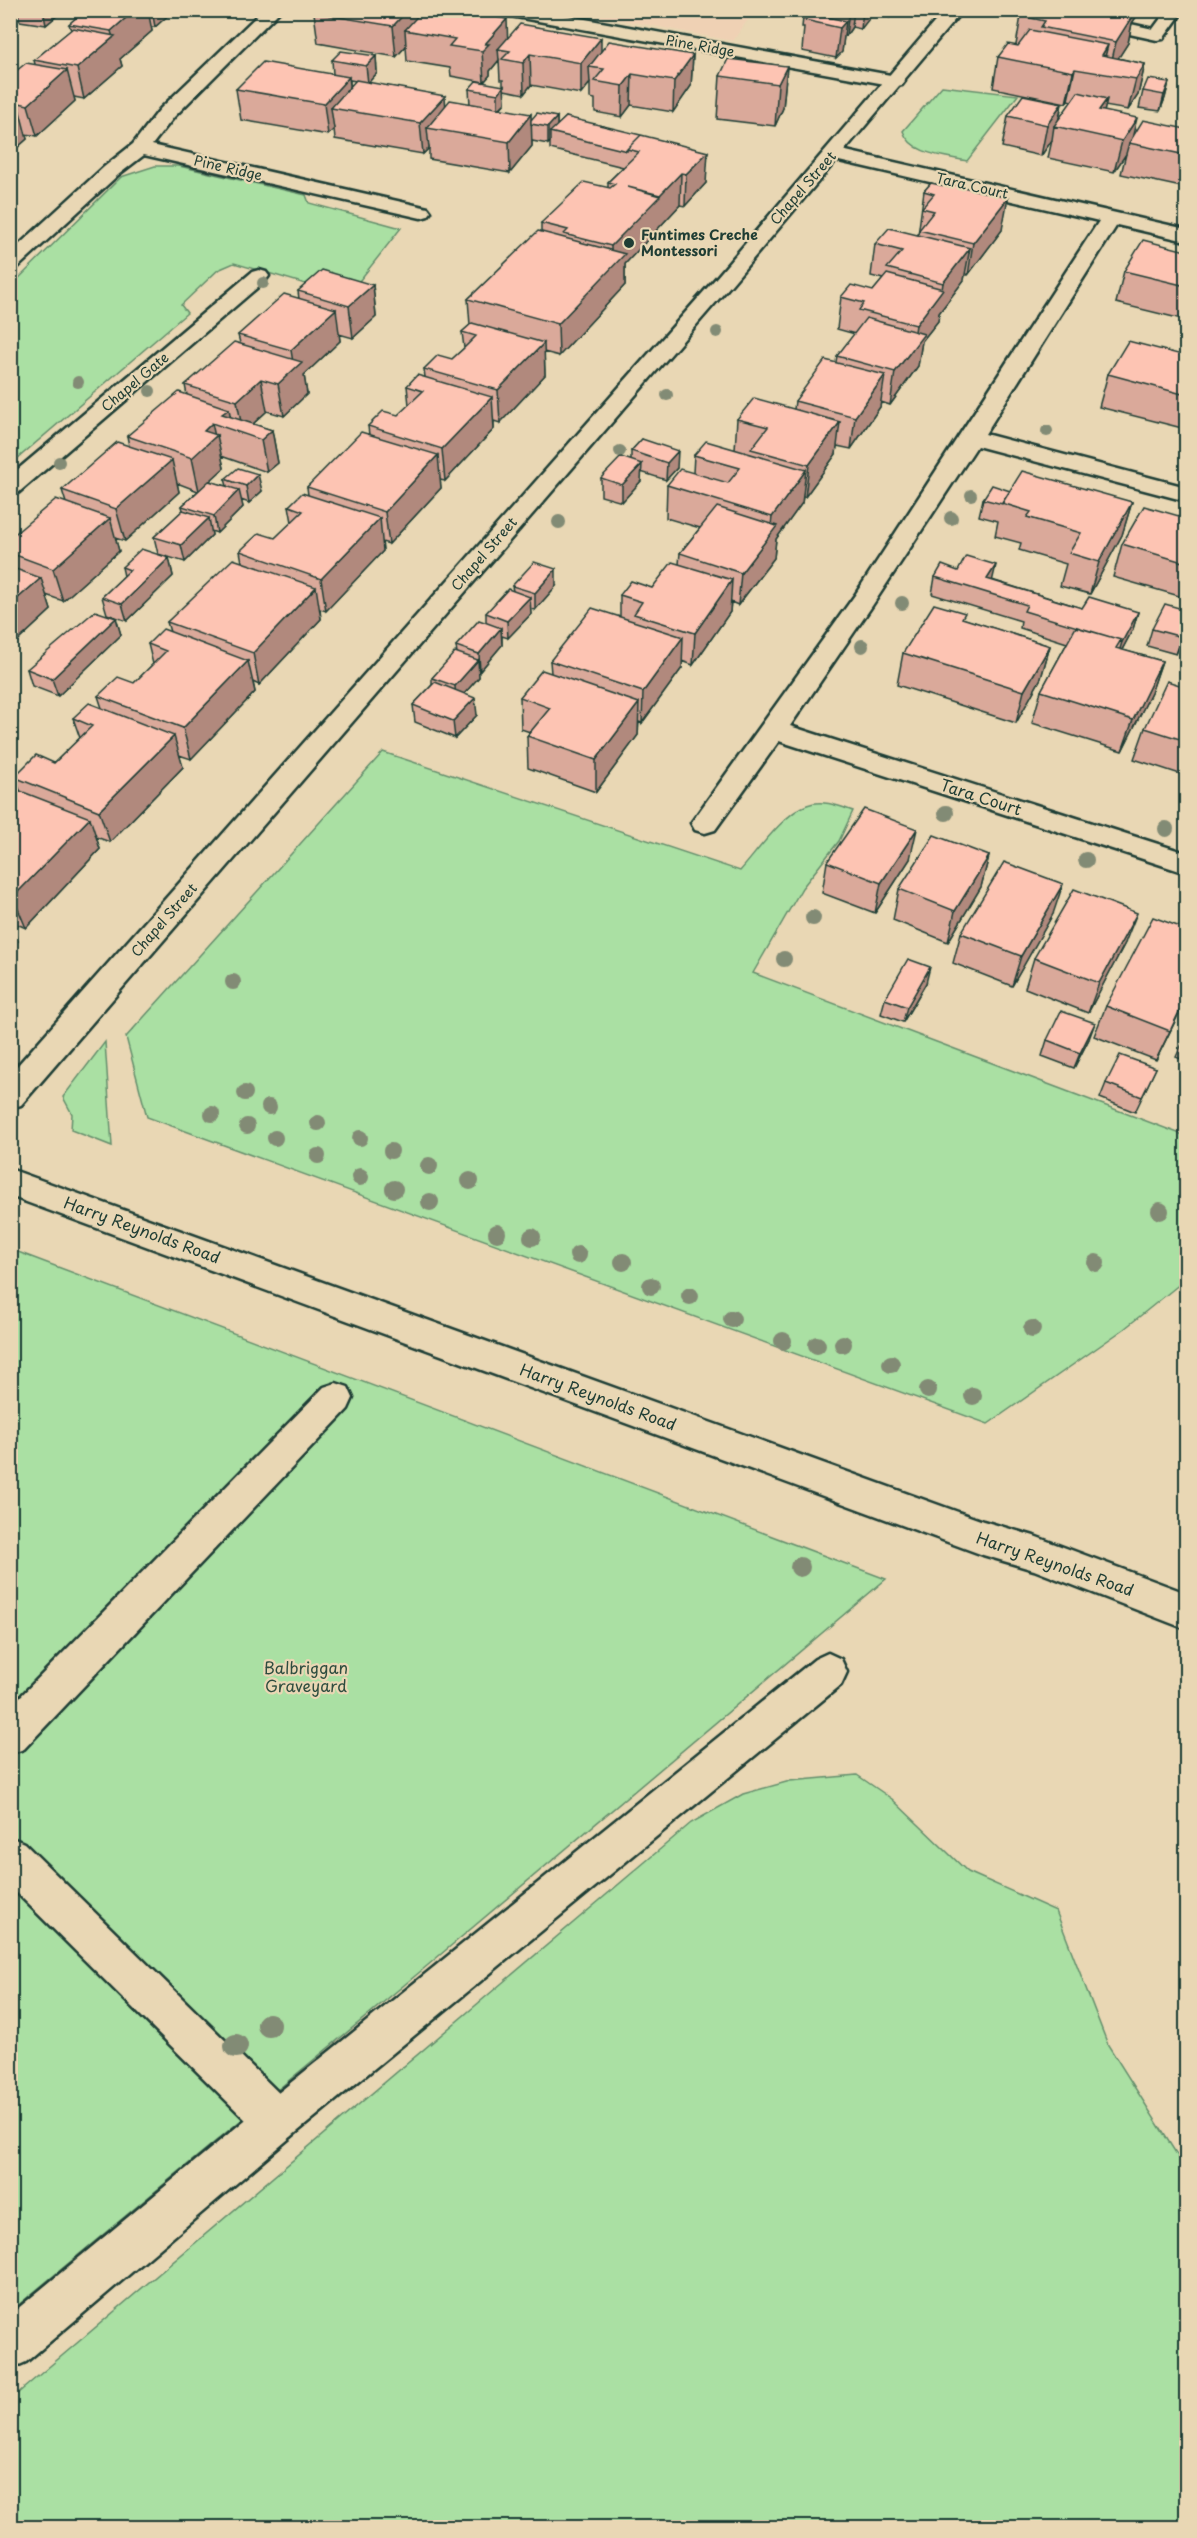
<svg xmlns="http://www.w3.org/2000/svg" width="1197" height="2538" font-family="'Playpen Sans',sans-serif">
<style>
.built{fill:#efd1b4}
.green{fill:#aae0a3;stroke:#648e6c;stroke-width:1.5}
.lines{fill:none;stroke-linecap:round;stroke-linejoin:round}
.lane-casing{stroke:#1f3d34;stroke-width:5}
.street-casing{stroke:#1f3d34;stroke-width:5}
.secondary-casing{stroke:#1f3d34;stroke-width:5}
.lane{fill:#e9d7b4;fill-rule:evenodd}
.street{fill:#e9d7b4;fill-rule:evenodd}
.secondary{fill:#e9d7b4;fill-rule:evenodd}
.tree{fill:#828b74}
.wall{fill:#daa99a;stroke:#1f3d34;stroke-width:1.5;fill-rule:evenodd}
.shaded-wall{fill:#b1897d;stroke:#1f3d34;stroke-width:1.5}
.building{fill:#fdc4b3;stroke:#1f3d34;stroke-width:1.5}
.poi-dot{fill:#1f3d34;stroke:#e9d7b4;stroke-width:2}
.labels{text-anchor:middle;stroke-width:4.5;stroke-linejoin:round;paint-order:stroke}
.far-street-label{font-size:14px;fill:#1f3d34;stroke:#e9d7b4}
.far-poi-label{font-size:14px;font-weight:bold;fill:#1f3d34;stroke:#e9d7b4;text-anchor:start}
.street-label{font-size:16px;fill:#1f3d34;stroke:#e9d7b4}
.park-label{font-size:16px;fill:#2d4d3f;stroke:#e9d7b4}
</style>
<rect width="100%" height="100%" fill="#e9d7b4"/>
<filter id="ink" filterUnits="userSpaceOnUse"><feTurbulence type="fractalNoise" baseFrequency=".0167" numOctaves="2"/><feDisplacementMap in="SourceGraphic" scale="12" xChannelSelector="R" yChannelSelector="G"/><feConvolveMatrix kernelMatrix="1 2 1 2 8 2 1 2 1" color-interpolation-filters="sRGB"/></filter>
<g filter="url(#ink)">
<path class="built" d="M575,11H754L733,41Z"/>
<path class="green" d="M942,86L1018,95L967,161C946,156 911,155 903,131Z
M155,166H179L306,195L309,203L401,228L349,294L319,288L234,263L218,270L181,305L187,313L11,464V286L121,177Z
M383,752L740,871C757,852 783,814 807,805C822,799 839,806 853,811L839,841L802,888L753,973L1186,1136V1279L1124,1329L988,1424L147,1117L126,1037Z
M105,1042L112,1146L71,1130L72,1114L63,1097Z
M10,1249L886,1579L421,1971L11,2311Z
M857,1775L892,1799L968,1872L1056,1911L1108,2045L1186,2169V2527H11V2399L691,1823L743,1794L790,1781Z"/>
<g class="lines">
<defs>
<path id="lane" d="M1034,10H1068L1153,29L1167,10H1184L1163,39L1157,40L1042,15Z
M336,1383L348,1387L353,1398L348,1409L24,1749L10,1754V1707L324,1387Z
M10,1837L24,1843L292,2106L299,2121L292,2136L277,2143L262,2136L10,1886Z"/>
<path id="street" d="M263,10H281L174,117L152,145L428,208L431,212L428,216L421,218L144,155L118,175L17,268L10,270V253L104,167L133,144L160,109Z
M497,10H536L896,76L902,77L905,81L902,85L896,86L505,15Z
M833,148L1186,229V241L1117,225L985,434L1186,487V501L977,446L872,606L790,726L1186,853V873L779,741L715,830L705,833L695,830L691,823L855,595L1099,221L826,158L823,154L826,150Z
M259,270L266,272L269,276L266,280L18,493L10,495V476L252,272Z
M828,1653L841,1659L847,1672L841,1685L292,2136L26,2362L10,2369V2315L262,2106L815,1659Z"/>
<path id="secondary" d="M945,10H963L730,286L21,1105L10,1108V1074L716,278Z
M10,1169L983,1521L1034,1536L1186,1593V1629L1034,1570L983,1555L10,1196Z"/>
</defs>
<use href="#lane" class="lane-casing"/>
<use href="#street" class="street-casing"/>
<use href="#secondary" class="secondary-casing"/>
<use href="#lane" class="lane"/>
<use href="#street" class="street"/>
<use href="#secondary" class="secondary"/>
</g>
<g class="tree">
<circle cx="263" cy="283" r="6"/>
<circle cx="717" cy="332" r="6"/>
<circle cx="78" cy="382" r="6"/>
<circle cx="150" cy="391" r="6"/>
<circle cx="667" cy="395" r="6"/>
<circle cx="1047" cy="431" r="6"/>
<circle cx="620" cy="451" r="6"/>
<circle cx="59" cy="462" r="6"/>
<circle cx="971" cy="495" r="6"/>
<circle cx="951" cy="518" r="7"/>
<circle cx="559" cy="522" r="7"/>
<circle cx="902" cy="603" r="7"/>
<circle cx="862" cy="646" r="7"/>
<circle cx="946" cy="813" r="8"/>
<circle cx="1166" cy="829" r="8"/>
<circle cx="1086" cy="860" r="8"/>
<circle cx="813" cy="918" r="8"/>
<circle cx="784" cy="959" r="8"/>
<circle cx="233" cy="982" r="8"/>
<circle cx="245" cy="1093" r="8"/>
<circle cx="269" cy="1107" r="8"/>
<circle cx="212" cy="1114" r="8"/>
<circle cx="318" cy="1123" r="8"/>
<circle cx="247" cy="1126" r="8"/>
<circle cx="275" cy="1138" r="8"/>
<circle cx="360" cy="1138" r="8"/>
<circle cx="391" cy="1151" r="8"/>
<circle cx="318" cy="1156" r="8"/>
<circle cx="429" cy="1166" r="9"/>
<circle cx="360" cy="1177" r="9"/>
<circle cx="470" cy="1181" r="9"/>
<circle cx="394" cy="1189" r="9"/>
<circle cx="430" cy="1202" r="9"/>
<circle cx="1160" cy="1211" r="9"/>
<circle cx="497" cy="1233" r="9"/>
<circle cx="532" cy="1237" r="9"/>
<circle cx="578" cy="1255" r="9"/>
<circle cx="623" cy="1262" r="9"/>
<circle cx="1096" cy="1263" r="9"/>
<circle cx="651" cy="1286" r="9"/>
<circle cx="690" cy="1296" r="9"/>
<circle cx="732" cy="1319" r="9"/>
<circle cx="1032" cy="1329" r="9"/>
<circle cx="783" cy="1341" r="9"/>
<circle cx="843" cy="1344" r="9"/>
<circle cx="817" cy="1345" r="9"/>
<circle cx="891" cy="1364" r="9"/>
<circle cx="928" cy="1390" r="9"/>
<circle cx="973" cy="1396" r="9"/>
<circle cx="800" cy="1567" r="10"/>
<circle cx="269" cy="2025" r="12"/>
<circle cx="236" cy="2046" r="12"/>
</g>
<path class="wall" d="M17,10H58L59,14L46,25L20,21Z
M85,10H174L155,27H151L152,31L120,59L122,66L84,99L74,97L75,101L37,136L25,134L27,139L10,154V76L35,64L34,60L71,30L69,24Z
M804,10H897L890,17L872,13L861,29L852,27L846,36L844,35L842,52L836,58L802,51L804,27H802Z
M1025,10H1141L1132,23L1128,43L1118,58L1145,64L1138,95L1128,110L1105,106L1104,111L1132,138L1186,155V188L1121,174L1126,154L1114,172L1048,158L1052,140L1041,156L1002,147L1008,116L1062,103L1059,120L1072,101L1068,100L1066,103L993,88L998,57L1016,45L1021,16Z
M314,13L417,17L508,39L601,52L693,55L691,86L673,112L631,105L622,117L595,112V99L590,98V83L581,94L531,85L524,94L504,90L505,103L500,109L531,120L557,117V126L566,117L706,183L685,206L680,205L625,264V285L559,356L544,352L545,375L500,423L494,421V429L445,481L440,480L441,488L389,544L382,542L383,551L326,611L320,609L321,619L259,685L253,682L255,692L191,759L179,755L183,767L110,842L96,837L100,849L26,928L10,921V787L20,790L14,777L54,763L80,738L73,718L102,708L98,696L134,683L153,664L148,644L170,632L167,622L242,562L240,551L275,538L292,522L289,506L308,495L307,487L369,435L368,426L398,415L409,405L407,386L425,377L424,369L452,359L464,348L462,332L470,325L468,299L541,232V223L608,188V182L623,167L550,149V142L548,144L532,141V146L510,173L429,159V148L423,154L335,139L334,129L328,135L241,120L236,89L333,74L332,60L376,56L377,73L368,83L445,106L470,104L469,89L503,86V80H500L499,60L490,71V75L484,82L451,76L450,68L407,61L406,46L396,57L318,43ZM350,80L356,81L350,87Z
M787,66L783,108L775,126L717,119L720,76Z
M1169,82L1165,98L1160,111L1139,108L1143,91Z
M931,183L1002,230L968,275H965L964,280L939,313L938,321L922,341L918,366L890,405L881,402L880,407L851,449L837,446L836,454L805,497H803L802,503L776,539L774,558L738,605L731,602L730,612L693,665L682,661V668L642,723L639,722L638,735L596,792L528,768L527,736L530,732L521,729L520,697L551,673L550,661L620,616V595L652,588L679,564L680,553L700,528L666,518L667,485L693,473L694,455L735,450L737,419L794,409L795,401L836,362L837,356L855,334L837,329L841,297L873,291L883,279L871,276L875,244L918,235L924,191Z
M1186,251V320L1116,303L1124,271Z
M373,285L376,317L353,338L339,334L340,341L304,375L307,394L284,416L267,411L253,424L272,430L278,463L267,472L221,456L224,468L209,481L227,486L225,479L262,491L249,503L241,500L243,507L217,533L211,531L212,535L185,562L158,554L154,537L183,510L182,506L198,491L177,483L179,492L125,541L115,538L119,551L63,601L46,595L51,610L10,648V538L66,503L62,490L129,446L127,436L187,395L185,385L240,343L238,335L299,299L298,291Z
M1186,356V429L1099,407L1108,374Z
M642,439L677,468L666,480L641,472V481L622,502L601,496V478L631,460V451Z
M1010,491L1132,502L1122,535L1090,594L1060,586L1066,564L1019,550L1021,543L995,536L998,521L979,516L983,499Z
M1186,518V598L1113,577L1122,544Z
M169,558L173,576L127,621L107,614L102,597L124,576L122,567Z
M935,577L992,580L1082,608L1138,612L1133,629L1122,650L1162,661L1151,693L1122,751L1032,723L1041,691L1067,643L1020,628L1021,621L932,594Z
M512,586H556L535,610L530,609L531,614L508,638L502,636V645L480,671L478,670L479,677L464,694L477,715L455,738L415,722L413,705L432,685V678L457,653L456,646L486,623V613L513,591Z
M116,618L121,635L58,696L32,686L27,669Z
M964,619L1050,646L1041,678L1016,723L897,685L903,653Z
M1152,629L1186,634L1176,654L1147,646Z
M1186,687V776L1134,759L1145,728Z
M989,856L981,887L948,942L893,920L899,889Z
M910,859L875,913L822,893L827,862Z
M1053,914L1012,986L953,963L961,933Z
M1125,943L1088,1013L1025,988L1034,958Z
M926,983L903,1022L881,1014L885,999Z
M1186,999L1156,1060L1094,1036L1106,1006Z
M1186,1035V1061L1176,1057Z
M1089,1039L1074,1068L1042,1056L1047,1040Z
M1156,1068L1135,1112L1100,1098L1106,1083Z"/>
<path class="shaded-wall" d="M43,10H58L59,14L46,25Z
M135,10H148L152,31L120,59L122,66L84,99L77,68L113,38L111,31Z
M152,10H174L155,27Z
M408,10H416L418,32L405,30L406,46L396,57L393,26Z
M849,10H854L852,27L846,36Z
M863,10H872V15L861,29Z
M891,10H897L890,17Z
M1135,10H1141L1132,23L1128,43L1109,73L1116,42Z
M507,19L508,50L498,49L499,60L490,71V75L484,82L482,51L485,44Z
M846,21L842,52L836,58L840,28Z
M601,38V68L589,67L590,83L581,94V63Z
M1108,45L1101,73L1102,55Z
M530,54L531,85L524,94L523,63Z
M693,55L691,86L673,112L674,81Z
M376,56L377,73L368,83L366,66Z
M1145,64L1138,95L1128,110L1136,79Z
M787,66L783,108L775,126L778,84Z
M1075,69L1068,100L1066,103L1073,72Z
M67,70L75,101L37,136L28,105Z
M632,74L631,105L622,117L623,86Z
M349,77L353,108H331L334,129L328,135L324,104Z
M1169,82L1165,98L1160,111L1164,95Z
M504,86L505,103L498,110V94Z
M445,96L447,127L427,128L429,148L423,154L420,123Z
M1107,99L1100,130L1099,110Z
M1062,103L1057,127L1054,126L1052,140L1041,156L1047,125Z
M19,108L27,139L10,154V115Z
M531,114L532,146L510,173L509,142Z
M557,117V133L550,132V142L548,144V127Z
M1137,118L1131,143H1129L1126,154L1114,172L1122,141Z
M708,152L706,183L685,206L686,174Z
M681,173L680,205L625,264V285L559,356L558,324L611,268V246Z
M1008,198L1002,230L968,275L973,243Z
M970,248L964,280L939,313L938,321L922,341L918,366L890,405L895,372L912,350L916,325L942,290L943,283Z
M373,285L376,317L353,338L349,306Z
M336,309L340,341L304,375L307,394L284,416L278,384L294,369L291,350Z
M544,343L545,375L500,423L498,390Z
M885,375L880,407L851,449L855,417Z
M261,379L267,411L243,433L237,401Z
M492,397L494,429L445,481L442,449Z
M229,409L233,430L222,414Z
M840,422L836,454L805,497L809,465Z
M212,423L215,437L217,435L224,468L199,491L192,458L204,431Z
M272,430L278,463L267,472L261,440Z
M678,451L677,468L666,480L667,463Z
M438,455L441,488L389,544L385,512Z
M172,460L179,492L125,541L116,509Z
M642,464L641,481L622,502V485Z
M806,470L802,503L776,539L774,558L738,605L741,573L770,535L772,517Z
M258,474L262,491L249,503L246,486Z
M239,490L243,507L217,533L214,516Z
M1132,502L1122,535L1090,594L1099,562Z
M110,518L119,551L63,601L53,569Z
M209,518L212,535L185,562L181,545Z
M380,518L383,551L326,611L321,579Z
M169,558L173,576L127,621L122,604Z
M996,565L992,582L987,579Z
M556,569V586L535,610V593Z
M41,578L51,610L10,648V605Z
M732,580L730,612L693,665L695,633Z
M316,587L321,619L259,685L253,653Z
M530,597L531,614L508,638L507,621Z
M1138,612L1133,629L1117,659L1122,642Z
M116,618L121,635L58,696L52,679Z
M501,628L502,645L480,671L479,654Z
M1186,629V634L1176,654L1182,637Z
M683,637L682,668L642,723L643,692Z
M1050,646L1041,678L1016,723L1024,691Z
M478,660L479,677L456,703L455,686Z
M248,661L255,692L191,759L183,728Z
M1162,661L1151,693L1122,751L1133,720Z
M475,698L477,715L455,738L453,721Z
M639,703L638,735L596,792V760Z
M174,736L183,767L110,842L99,811Z
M90,818L100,849L26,928L13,897Z
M917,829L910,859L875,913L881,883Z
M989,856L981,887L948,942L955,911Z
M1063,884L1053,914L1012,986L1021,956Z
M1137,913L1125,943L1088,1013L1099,983Z
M10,923L18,941L10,949Z
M930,967L926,983L903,1022L907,1007Z
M1186,997V999L1156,1060L1170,1031Z
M1095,1023L1089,1039L1074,1068L1080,1053Z"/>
<path class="building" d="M85,10H135L111,31L69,24Z
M316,10H408L393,26L314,13Z
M423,10H454L507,19L485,44H489L482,51L449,46L455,39L405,30Z
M1025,10H1127L1135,12L1116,42L1041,27L1045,21L1021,16Z
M812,14L846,21L840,28L805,20Z
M520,24L601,38L581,63L530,54L523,63L502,59L510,51L498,49Z
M73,28L115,36L77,68L34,60Z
M1030,30L1108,45L1102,55L1145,64L1136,79L1075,69L1073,72L998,57L1008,44L1018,46Z
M609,41L693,55L674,81L632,74L623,86L594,81L604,69L589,67Z
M341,51L376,56L366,66L332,60Z
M728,59L787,66L778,84L720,76Z
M263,62L349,77L324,104L236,89Z
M26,63L67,70L28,105L10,101V76Z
M1148,79L1169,82L1164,95L1143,91Z
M356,80L445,96L420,123L331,108Z
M476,81L504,86L498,94L469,89Z
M1078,92L1107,99L1099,110L1137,118L1122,141L1054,126Z
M1023,95L1062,103L1047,125L1008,116Z
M450,100L531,114L509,142L427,128Z
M10,107L19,108L10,115Z
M537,113L557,117L548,127L531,124V120Z
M566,117L649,137L641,135L627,149V151L550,132Z
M1143,120L1186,129V155L1129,143Z
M641,135L708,152L686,174L681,173L660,195L628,187L660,196L611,246L564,234L568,230L541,223L584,182L610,188L615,184L608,182L639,152L627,149Z
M931,183L949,187L951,184L1008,198L973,243L919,230L934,211L922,208L934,194L924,191Z
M889,228L970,248L943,283L887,268L902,251L875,244Z
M538,231L625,254L558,324L468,299Z
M1143,240L1186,251V286L1124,271Z
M322,270L373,285L349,306L298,291Z
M887,274L943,289L916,325L859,310L864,303L841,297L851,285L873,291Z
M284,294L336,309L291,350L238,335Z
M866,318L924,334L895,372L837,356Z
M472,323L544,343L498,390L424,369L438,355L452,359L463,349L476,336L462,332Z
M1128,341L1186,356V395L1108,374Z
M234,342L302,362L278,384L261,379L237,401L185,385Z
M825,360L885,375L855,417L795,401Z
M417,375L492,397L442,449L368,426L383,411L398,415L423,391L407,386Z
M179,392L229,409L222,414L272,430L261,440L212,423L204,431L217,435L192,458L127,436Z
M754,398L840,422L809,465L751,449L768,427L737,419Z
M361,432L438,455L385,512L307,487Z
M642,439L678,451L667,463L631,451Z
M706,441L806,470L772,517L667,485L680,469L728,483L740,468L694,455Z
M117,442L172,460L116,509L62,490Z
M621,457L642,464L622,485L601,478Z
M238,468L258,474L246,486L225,479Z
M1022,471L1132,502L1099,562L1069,553L1081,533L1027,517L1031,512L1002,503Z
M209,481L239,490L214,516L182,506Z
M992,485L1010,491L1002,504L983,499Z
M302,493L380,518L321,579L240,551L259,533L275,538L303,511L289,506Z
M56,499L110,518L53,569L10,553V538Z
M1144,506L1186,518V563L1122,544Z
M717,507L777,526L741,573L680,553Z
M183,510L209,518L181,545L154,537Z
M141,549L169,558L122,604L102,597L130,570L122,567Z
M966,556L996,565L987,579L1082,608L1089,597L1138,612L1122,642L1120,641L1121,640L1024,611L1027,605L935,577L942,565L958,571Z
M233,559L316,587L253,653L167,622Z
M534,562L556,569L535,593L512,586Z
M672,562L732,580L695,633L634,614L642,602L620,595L631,581L652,588Z
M10,567L41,578L10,605Z
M508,589L530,597L507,621L486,613Z
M934,604L965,613L962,618L1050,646L1024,691L903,653Z
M1165,604L1186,610V629L1182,637L1152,629Z
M592,608L683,637L643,692L550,661Z
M95,611L116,618L52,679L27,669Z
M479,620L501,628L479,654L456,646Z
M1076,627L1121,640L1116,648L1162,661L1133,720L1041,691Z
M163,629L248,661L183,728L98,696L118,677L134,683L166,651L148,644Z
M455,652L478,660L455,686L432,678Z
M542,670L639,703L596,760L527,736L550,708L520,697Z
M1167,681L1186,687V741L1145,728Z
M435,682L475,698L453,721L413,705Z
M89,703L174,736L99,811L14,777L36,755L54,763L92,726L73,718Z
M10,787L90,818L13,897L10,896Z
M864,809L917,829L881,883L827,862Z
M934,835L989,856L955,911L899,889Z
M1004,862L1063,884L1021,956L961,933Z
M1074,889L1137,913L1099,983L1034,958Z
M1153,917L1186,929V997L1170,1031L1106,1006Z
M908,959L930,967L907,1007L885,999Z
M1061,1011L1095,1023L1080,1053L1047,1040Z
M1120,1055L1156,1068L1142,1097L1106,1083Z"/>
</g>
<circle class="poi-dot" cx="629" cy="243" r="6"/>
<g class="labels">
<g class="far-street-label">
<text transform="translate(700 46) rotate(10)" y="5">Pine Ridge</text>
<text transform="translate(228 168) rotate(13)" y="5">Pine Ridge</text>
<text transform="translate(972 186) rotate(13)" y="5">Tara Court</text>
<text transform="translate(803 188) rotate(-49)" y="5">Chapel Street</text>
<text transform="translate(135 382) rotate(-40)" y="5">Chapel Gate</text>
<text transform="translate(484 554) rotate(-49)" y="5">Chapel Street</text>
<text transform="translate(164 920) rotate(-49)" y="5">Chapel Street</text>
</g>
<g class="far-poi-label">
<text x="641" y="240">Funtimes Creche<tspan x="641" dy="16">Montessori</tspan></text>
</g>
<g class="street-label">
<text transform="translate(981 797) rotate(18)" y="6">Tara Court</text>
<text transform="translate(142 1230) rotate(20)" y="6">Harry Reynolds Road</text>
<text transform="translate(598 1397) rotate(20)" y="6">Harry Reynolds Road</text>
<text transform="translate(1055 1564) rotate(19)" y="6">Harry Reynolds Road</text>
</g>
<g class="park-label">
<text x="306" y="1674">Balbriggan<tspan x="306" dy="18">Graveyard</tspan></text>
</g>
</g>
<rect width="1197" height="2538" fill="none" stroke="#e9d7b4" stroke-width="36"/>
<rect x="18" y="18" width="1161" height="2502" fill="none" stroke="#1f3d34" stroke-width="2" filter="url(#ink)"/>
</svg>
